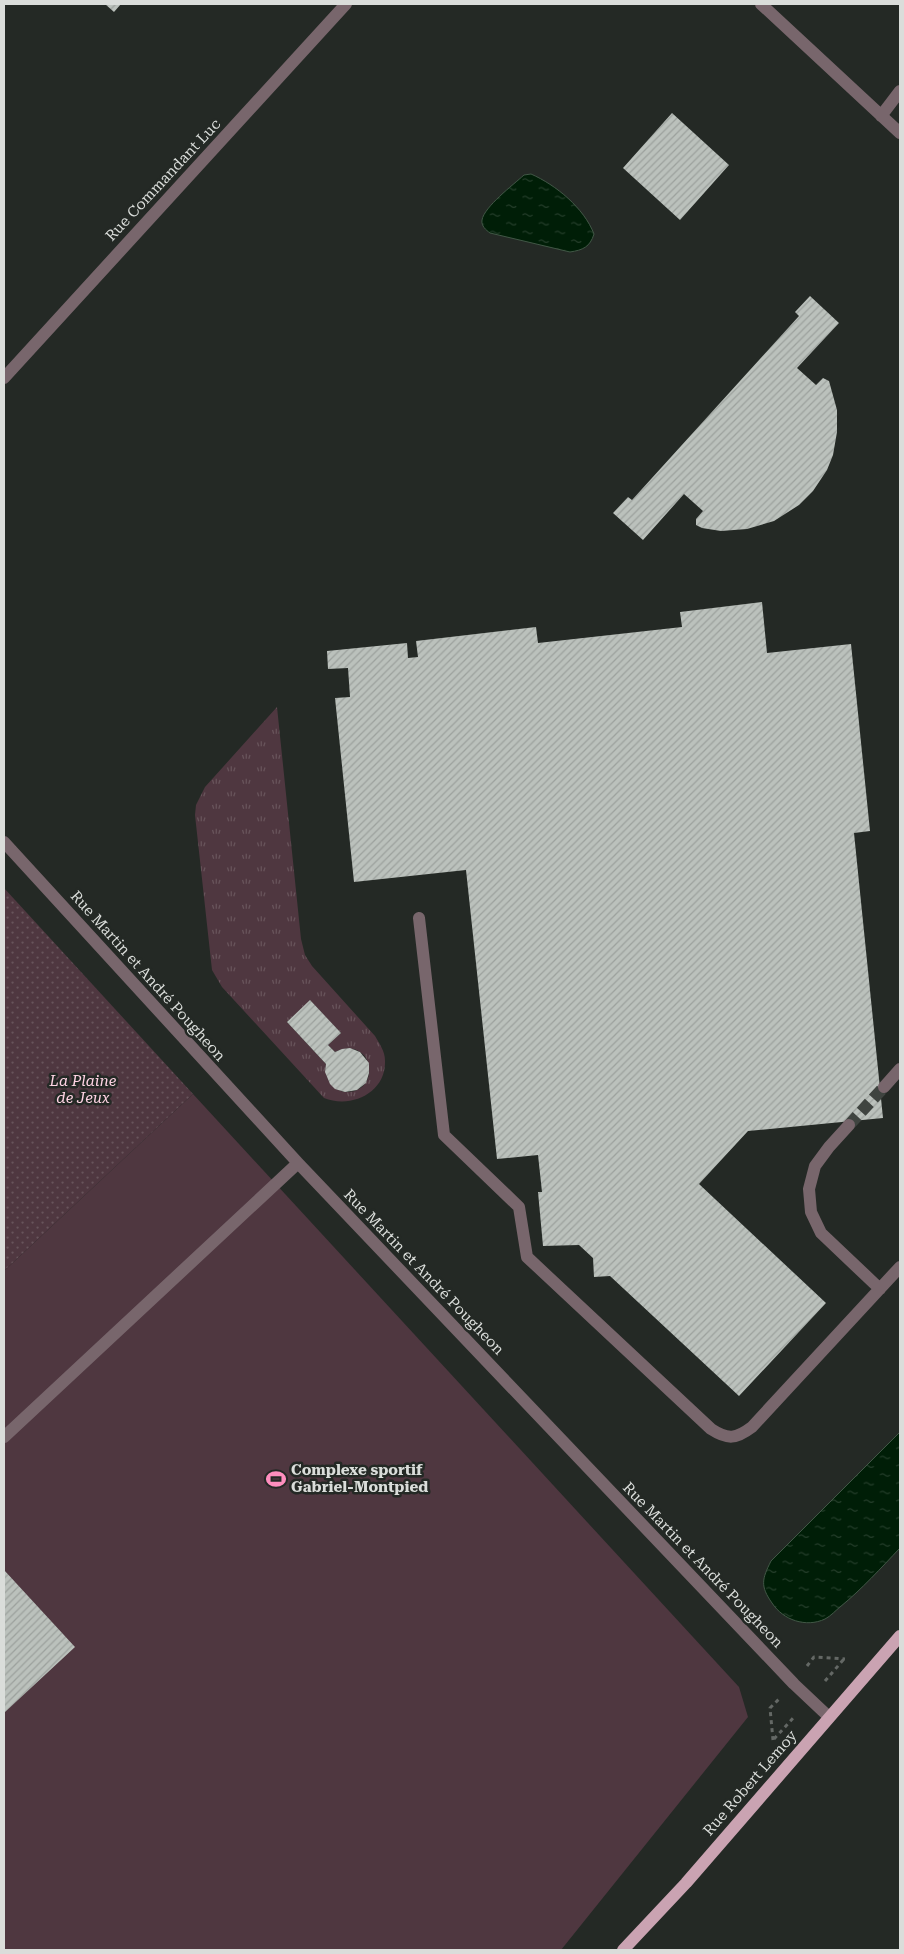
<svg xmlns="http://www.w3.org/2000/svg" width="904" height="1954" font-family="'Roboto Serif',serif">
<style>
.grass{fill:url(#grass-tufts);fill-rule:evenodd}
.park{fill:url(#park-dots)}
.pitch{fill:#4f3740}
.water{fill:url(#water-ripples);stroke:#415746}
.building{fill:url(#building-hatch)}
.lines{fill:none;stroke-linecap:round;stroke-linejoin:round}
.minor-tunnel{stroke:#3f4440;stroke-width:12;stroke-dasharray:12 6;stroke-linecap:butt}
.path{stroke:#646865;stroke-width:3;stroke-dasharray:4 4;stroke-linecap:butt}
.minor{stroke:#78666c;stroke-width:12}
.major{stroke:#caa3b2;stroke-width:12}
.labels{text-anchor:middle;stroke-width:5;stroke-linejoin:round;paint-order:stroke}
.street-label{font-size:15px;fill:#daddda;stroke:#242925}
.park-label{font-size:15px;font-style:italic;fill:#ffd4e4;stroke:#242925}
.poi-label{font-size:15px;font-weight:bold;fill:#daddda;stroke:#242925;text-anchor:start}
</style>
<defs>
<pattern id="grass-tufts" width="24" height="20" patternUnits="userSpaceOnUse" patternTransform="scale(1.25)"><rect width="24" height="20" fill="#4f3740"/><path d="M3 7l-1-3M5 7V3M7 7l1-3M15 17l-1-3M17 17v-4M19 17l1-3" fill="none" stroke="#68545b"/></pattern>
<pattern id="park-dots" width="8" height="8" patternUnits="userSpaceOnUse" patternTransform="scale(1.25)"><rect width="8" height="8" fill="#4f3740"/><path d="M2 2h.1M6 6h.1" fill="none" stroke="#68545b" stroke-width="1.8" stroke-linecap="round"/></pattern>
<pattern id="water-ripples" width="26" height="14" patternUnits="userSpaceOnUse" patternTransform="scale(1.25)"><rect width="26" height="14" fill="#001e07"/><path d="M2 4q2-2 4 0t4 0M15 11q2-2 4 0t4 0" fill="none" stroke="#253e2b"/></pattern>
<pattern id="building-hatch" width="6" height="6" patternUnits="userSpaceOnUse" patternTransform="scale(1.25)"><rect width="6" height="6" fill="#bbc1bc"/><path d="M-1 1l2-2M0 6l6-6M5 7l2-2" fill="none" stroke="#9ca19d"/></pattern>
</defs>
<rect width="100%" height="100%" fill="#242925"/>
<path class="grass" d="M277,707L301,939L305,955L312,966L375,1036C379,1043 385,1051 385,1061C386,1093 351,1109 324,1098L222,987L212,970L195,815L196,805L205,787ZM310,1001L341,1033L328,1045L335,1052C344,1048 352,1047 360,1052C366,1056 369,1062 369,1069C371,1100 323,1101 326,1064L287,1022Z"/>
<path class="park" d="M4,888L193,1094L4,1271Z"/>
<path class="pitch" d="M193,1094L739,1687L748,1717L561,1950H4V1271Z"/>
<path class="water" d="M531,174C556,185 584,208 594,234C590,247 583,250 570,252L490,233C486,230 481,226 482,220C484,207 513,185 524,175Z
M900,1432V1548C881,1568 862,1589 840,1607C836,1610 831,1616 825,1619C806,1628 783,1620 772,1603C760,1586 762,1579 771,1561Z"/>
<path class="building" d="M105,4H121L114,12Z
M672,113L729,165L680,220L623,168Z
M810,296L839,323L797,368L816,385L823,378L829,381L837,410V432L833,455L827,470L813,491L799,505L774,521L747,529L721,531L702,528L696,525V519L703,511L684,494L643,540L613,513L628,497L632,500L799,316L795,312Z
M762,602L767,653L851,644L870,831L854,833L883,1118L748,1131L699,1184L826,1303L739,1396L610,1276L594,1277L593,1258L579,1245L543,1246L538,1192H542L538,1155L497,1159L466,870L354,882L335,698L350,697L348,668L328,669L327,651L407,643L408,658L418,657L416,641L536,627L538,643L682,627L680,612Z
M310,1000L341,1033L328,1045L335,1052L342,1049L350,1048L360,1052L369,1063V1073L366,1083L357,1090L345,1092L335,1089L330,1084L325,1072L326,1064L287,1022Z
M4,1570L75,1647L4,1713Z"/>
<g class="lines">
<path class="minor-tunnel" d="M849,1125L884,1087"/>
<path class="path" d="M807,1666L814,1657L845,1659
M825,1681L844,1659
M774,1739L795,1716
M773,1740L770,1708L779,1699"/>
<path class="minor" d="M761,4L900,133
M881,116L900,91
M4,378L346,4
M4,842L298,1163L794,1684L829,1717
M419,918L444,1135L519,1207L527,1257L711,1429C728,1440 736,1439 752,1427L900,1267
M884,1087L900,1069
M849,1125L829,1147L815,1166L809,1189L811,1212L821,1233L880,1289
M4,1437L298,1163"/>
<path class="major" d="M623,1950L686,1883L900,1636"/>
</g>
<defs>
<symbol id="stadium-bare" viewBox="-9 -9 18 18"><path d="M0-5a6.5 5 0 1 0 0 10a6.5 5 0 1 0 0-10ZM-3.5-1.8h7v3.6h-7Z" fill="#fe8ebe" stroke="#242925" stroke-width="2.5" paint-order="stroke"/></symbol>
</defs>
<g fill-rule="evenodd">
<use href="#stadium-bare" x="262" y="1465" width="28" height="28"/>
</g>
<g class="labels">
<g class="street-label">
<text transform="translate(163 180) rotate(-47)" y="5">Rue Commandant Luc</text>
<text transform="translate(148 976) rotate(48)" y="5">Rue Martin et André Pougheon</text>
<text transform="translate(424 1272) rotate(46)" y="5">Rue Martin et André Pougheon</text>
<text transform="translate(703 1565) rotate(46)" y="5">Rue Martin et André Pougheon</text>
<text transform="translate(750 1783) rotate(-49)" y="5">Rue Robert Lemoy</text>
</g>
<g class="park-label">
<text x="83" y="1086">La Plaine<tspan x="83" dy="17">de Jeux</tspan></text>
</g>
<g class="poi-label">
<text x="291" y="1475">Complexe sportif<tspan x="291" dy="17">Gabriel-Montpied</tspan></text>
</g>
</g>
<rect width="904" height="1954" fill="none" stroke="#daddda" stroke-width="10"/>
</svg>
